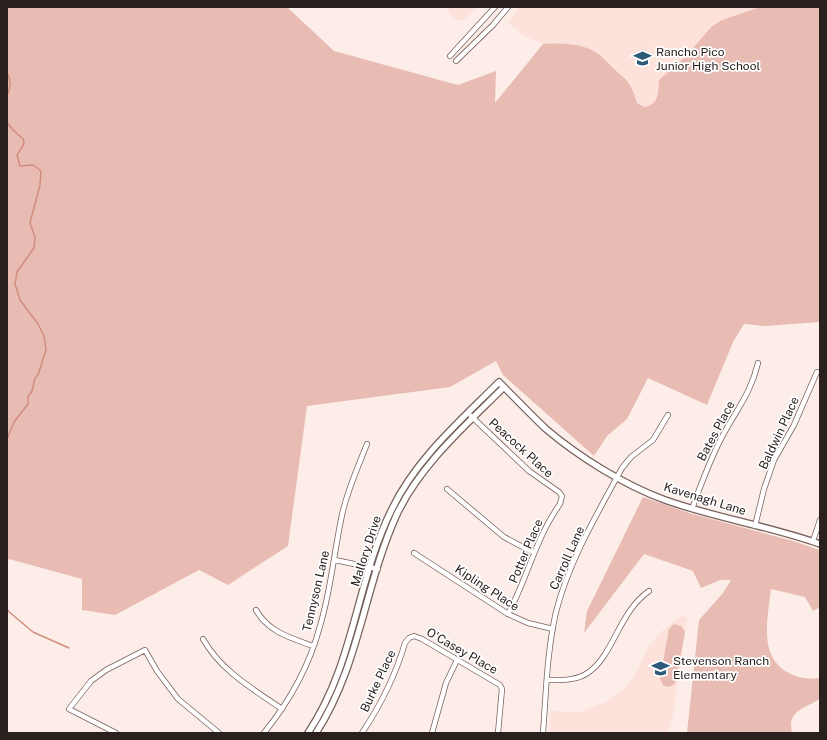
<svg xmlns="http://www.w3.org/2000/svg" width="827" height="740" font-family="'Public Sans',sans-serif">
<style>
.built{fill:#fde1db}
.green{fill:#e8bcb2}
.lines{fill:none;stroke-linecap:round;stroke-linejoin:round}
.stream{stroke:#d28d7e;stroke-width:1.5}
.minor-casing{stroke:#78625d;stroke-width:6}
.major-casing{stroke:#78625d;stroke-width:8}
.minor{stroke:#fff;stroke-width:4.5}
.major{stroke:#fff;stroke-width:5.5}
.labels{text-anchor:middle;stroke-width:3.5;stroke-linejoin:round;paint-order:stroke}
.poi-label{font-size:12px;fill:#2a211f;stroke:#fff;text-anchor:start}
.street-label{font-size:12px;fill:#2a211f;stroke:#fff}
</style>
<rect width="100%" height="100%" fill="#fcede9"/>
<path class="built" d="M445,7H477L465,20H455Z
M519,7H760L722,20L711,27L688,54L676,64L658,99L652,105L644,107L637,103L632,86L626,78L583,47L562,43L543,44L525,36L508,23Z
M681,616L687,618L673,715L668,733H549L551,711L580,712L606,702L627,686L635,675L648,647L662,631Z"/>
<path class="green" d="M7,7H287L334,51L458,85L496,71L495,103L543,44C561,43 581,43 597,53C603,57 608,63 613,68C629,82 631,82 637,103L644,107C659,105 658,93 659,80L688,54L711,27L722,20L760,7H820V322L765,326L744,324L733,342L707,405L648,378L627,419L607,436L594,456L503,375L496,361L450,387L307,406L288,546L228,585L199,570L115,615L82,610V579L9,559L7,562Z
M643,497L689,513L793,541L820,550V607L813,611L805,597L771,589C768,617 758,655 787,672C797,678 808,680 820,678V699C803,709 787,711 792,733H687L699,620L723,593L731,580H720L701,588L693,571L644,554L584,633L587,611Z
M674,624L681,626L685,632L676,681C673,687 668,688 663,685L660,678L669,629Z"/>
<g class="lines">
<path class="stream" d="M7,73C12,81 10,88 7,96
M7,122L12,129L23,139L24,144L17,155L20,166L33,165L41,171L40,185L30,223L35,237L34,248L17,272L15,284L20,300L38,324L44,336L46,350L38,375L35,378L32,391L28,397V404L14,422L7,439
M7,608L8,611L33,632L69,648"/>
<defs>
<path id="minor" d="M450,56L495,7
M456,61L493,25L508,7
M471,416L529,471L559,492L562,496L560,504C536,537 527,579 508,614
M447,489L504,537L534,553
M692,509C701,484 710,459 723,435C737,409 751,393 758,363
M755,526L764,489L774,460L794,425L817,372
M813,541L820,520
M414,553L508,614L528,623L553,629
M335,560L378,569
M256,610C268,632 291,638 313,646
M203,639C221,671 253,689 282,709
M547,680C561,680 577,681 589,672C614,654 619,612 649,591
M116,733L69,709L91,681L106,670L145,650L157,671L178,699L219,733
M264,733C289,702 310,664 320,626C331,590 334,552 342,515C347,491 358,467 367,444
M362,733C380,706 396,674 405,643L409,638L414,636L422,639L500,685L502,689L498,733
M432,733L446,683L457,660
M543,733C546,693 547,651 556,612C569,561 597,514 622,468L631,457L653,440L668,415"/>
<path id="major" d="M308,733C355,663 356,581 392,509C416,459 460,421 499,382C514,397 530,414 546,429C579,457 624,485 665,500C716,518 769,526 820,544
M316,733C360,665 364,586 397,514C421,464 465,426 504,387"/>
</defs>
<use href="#minor" class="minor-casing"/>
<use href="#major" class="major-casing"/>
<use href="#minor" class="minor"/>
<use href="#major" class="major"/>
</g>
<defs>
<symbol id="school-bare" viewBox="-9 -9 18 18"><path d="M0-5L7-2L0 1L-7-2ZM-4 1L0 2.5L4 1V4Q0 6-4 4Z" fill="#2c5b7a" stroke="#fff" stroke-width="2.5" paint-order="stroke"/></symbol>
</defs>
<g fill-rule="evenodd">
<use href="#school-bare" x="630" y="46" width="25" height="25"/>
<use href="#school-bare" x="648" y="656" width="25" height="25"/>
</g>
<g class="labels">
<g class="poi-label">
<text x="656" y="56">Rancho Pico<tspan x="656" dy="14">Junior High School</tspan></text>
<text x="673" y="665">Stevenson Ranch<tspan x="673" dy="14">Elementary</tspan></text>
</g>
<g class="street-label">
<text transform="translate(716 431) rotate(-62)" y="4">Bates Place</text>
<text transform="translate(779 433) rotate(-65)" y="4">Baldwin Place</text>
<text transform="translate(521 448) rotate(42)" y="4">Peacock Place</text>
<text transform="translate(705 499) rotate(17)" y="4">Kavenagh Lane</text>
<text transform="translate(366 551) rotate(-72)" y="4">Mallory Drive</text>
<text transform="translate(526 551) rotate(-67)" y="4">Potter Place</text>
<text transform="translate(567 558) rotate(-66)" y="4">Carroll Lane</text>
<text transform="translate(487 588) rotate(33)" y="4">Kipling Place</text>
<text transform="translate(316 591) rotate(-77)" y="4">Tennyson Lane</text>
<text transform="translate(462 651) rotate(30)" y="4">O'Casey Place</text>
<text transform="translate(378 681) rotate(-65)" y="4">Burke Place</text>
</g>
</g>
<rect width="827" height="740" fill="none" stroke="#2a211f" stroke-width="16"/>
</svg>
